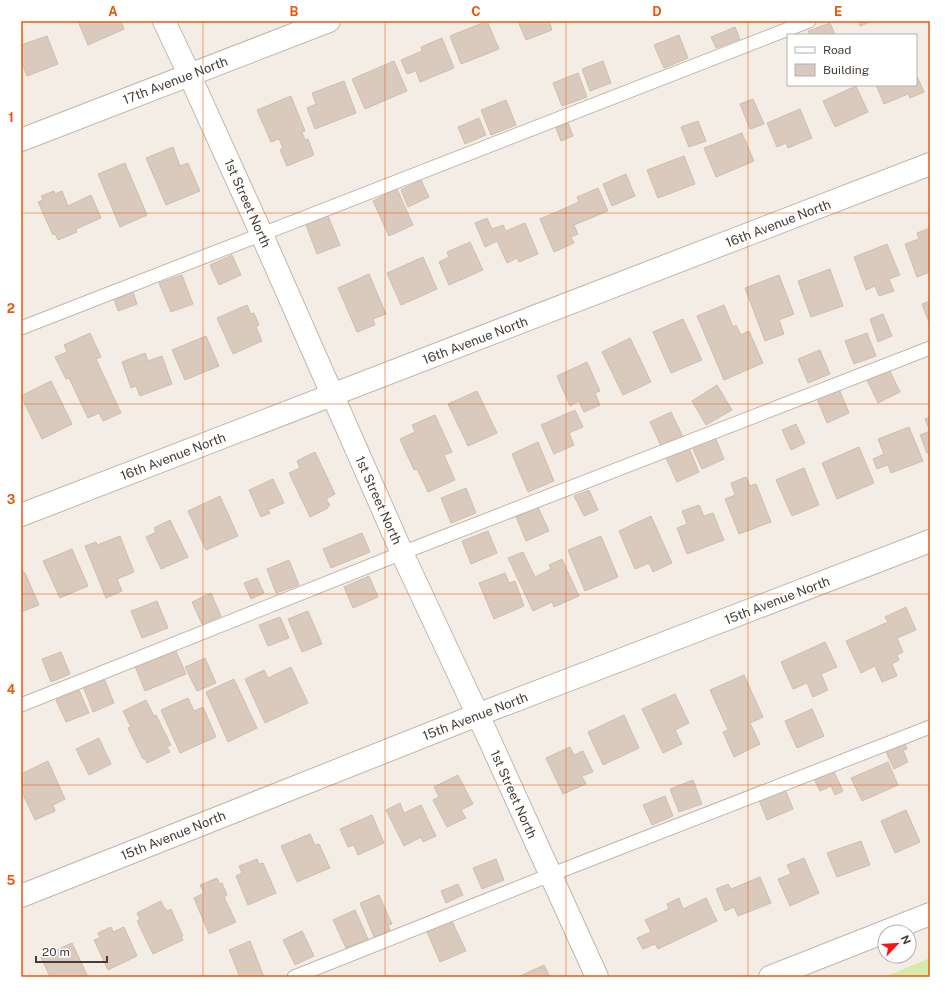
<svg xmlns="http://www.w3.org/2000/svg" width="951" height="998" font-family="'Public Sans',sans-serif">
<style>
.green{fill:#d6eaac}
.building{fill:#d9cabd;stroke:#d1bead}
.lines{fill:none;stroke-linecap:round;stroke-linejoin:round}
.service-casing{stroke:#c2b6aa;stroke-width:15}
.minor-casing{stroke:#c2b6aa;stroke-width:24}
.tertiary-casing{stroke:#c2b6aa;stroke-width:24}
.service{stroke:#fff;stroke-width:13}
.minor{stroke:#fff;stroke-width:22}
.tertiary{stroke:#fff;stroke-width:22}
.grid{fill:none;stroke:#e8590c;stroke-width:1;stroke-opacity:0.55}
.labels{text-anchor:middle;stroke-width:3;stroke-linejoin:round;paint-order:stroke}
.street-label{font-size:13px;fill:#463d34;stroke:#fff}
.neatline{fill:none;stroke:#e8590c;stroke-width:1.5}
.grid-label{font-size:13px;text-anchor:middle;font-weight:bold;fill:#e8590c}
</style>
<rect width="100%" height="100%" fill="#f3ede5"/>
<path class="green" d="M930,958V977H884Z"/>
<path class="building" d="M78,21H121L124,29L88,45Z
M487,21L499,49L461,64L450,36Z
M518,21H549L552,30L526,40Z
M858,21H873L860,26Z
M830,23L835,34L810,35L808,31Z
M735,27L740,39L716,48L711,37Z
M679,35L688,58L664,68L654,45Z
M47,36L58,64L27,76L21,60V45Z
M442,38L454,68L420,82L416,71L407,74L401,60L422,51L421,47Z
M394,61L407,91L365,109L352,79Z
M603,61L611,83L590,91L582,69Z
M578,73L587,97L562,106L553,83Z
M916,74L924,92L910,98L908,94L884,104L876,85H916Z
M344,81L356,113L315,129L307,108L316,104L312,93Z
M856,86L868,112L835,127L823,101Z
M291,96L305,131L302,132L305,140L308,139L314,155L287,166L280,150L283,148L279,139L271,142L257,110Z
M753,99L764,124L750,129L740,104Z
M506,100L516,125L491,135L481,110Z
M800,109L812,138L788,148L786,143L777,147L767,123Z
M479,118L486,135L465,144L458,127Z
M698,121L706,141L689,147L681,127Z
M568,123L573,136L561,141L556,128Z
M742,133L754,161L716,177L704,148Z
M173,147L180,166L188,163L200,191L166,205L146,158Z
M684,156L695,184L658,198L647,170Z
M125,163L147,215L120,227L98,174Z
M626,174L635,196L612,206L603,184Z
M421,180L429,197L408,207L401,190Z
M598,188L608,211L574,225L578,234L571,237L574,243L554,252L540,219L579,202L577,197Z
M397,189L413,225L389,236L373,201Z
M54,191L55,194L62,191L68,206L91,195L101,218L76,229L77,232L58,240L55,234L53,235L38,202L43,200L41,196Z
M328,216L340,245L317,254L306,225Z
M487,218L492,229L503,225L506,231L525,223L538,254L519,262L517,258L507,263L497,241L485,247L475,223Z
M930,228V272L917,277L905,244L919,239L917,233Z
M470,242L483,270L449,285L439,262L449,257L447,252Z
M887,244L900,275L889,279L894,291L879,296L875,286L866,290L854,257Z
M232,255L241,275L219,285L210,265Z
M423,257L437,289L401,305L387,273Z
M830,269L843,306L811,317L798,281Z
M369,274L386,314L373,319L375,325L357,332L338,288Z
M182,275L193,304L171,312L159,283Z
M779,275L794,314L779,320L784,334L765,341L745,288Z
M133,292L137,304L118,311L114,299Z
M930,301V325L922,304Z
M247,305L251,314L254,313L259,325L256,327L262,341L233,354L217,318Z
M724,305L733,327L736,325L741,335L749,331L763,363L724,380L697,316Z
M883,314L892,336L878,342L870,319Z
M683,319L702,360L671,373L653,332Z
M90,333L101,357L96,359L121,413L103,421L99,413L88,418L69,378L66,379L55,357L67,352L64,345Z
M867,333L876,356L854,364L845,341Z
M206,336L219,366L185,380L172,350Z
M630,338L651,382L623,395L602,352Z
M820,350L830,374L808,383L798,359Z
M145,353L148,361L162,356L172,384L140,396L136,386L131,388L122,362Z
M587,362L600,391L595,393L600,405L584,412L579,401L570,406L557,376Z
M889,369L900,392L878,403L867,380Z
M51,381L72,424L42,439L21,396Z
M717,385L732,410L706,425L692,401Z
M839,389L849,413L827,423L817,399Z
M477,391L497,433L468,446L448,404Z
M575,410L583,427L569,433L574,445L554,454L541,425Z
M671,412L683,437L661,446L650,422Z
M435,415L452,452L444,455L455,480L428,492L417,469L414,470L400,439L415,432L412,425Z
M930,417V452L927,453L920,435L930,431L925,419Z
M796,424L805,443L791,450L782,430Z
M909,427L923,461L891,473L888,465L877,469L873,459L884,454L878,439Z
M715,437L724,459L702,469L692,447Z
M538,442L554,481L528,492L512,454Z
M859,447L874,483L837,499L822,463Z
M689,448L699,472L677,482L666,458Z
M315,452L335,494L326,499L330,505L328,506V508L310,517L289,473L300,468L297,461Z
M804,468L819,505L792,516L776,480Z
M746,477L750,486L756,484L771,522L739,534L725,499L735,495L731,483Z
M273,479L284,503L268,510L270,513L261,517L249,490Z
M466,488L476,513L451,523L441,498Z
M589,490L598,510L584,516L574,496Z
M220,496L238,536L206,550L188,511Z
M699,505L704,516L713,513L724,540L687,554L677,528L687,524L682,511Z
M538,507L549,531L526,541L516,517Z
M651,516L672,563L653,572L649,563L635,569L619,531Z
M170,520L188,557L161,569L146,537L156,532L154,528Z
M488,531L497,553L471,564L462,541Z
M362,533L370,552L331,568L323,549Z
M120,536L134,572L117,579L122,591L106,598L85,546L96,542L97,545Z
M601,536L618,577L585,591L568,550Z
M72,549L88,586L60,598L43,561Z
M523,552L535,577L551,569L549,565L562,559L579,596L554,607L552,602L533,611L508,558Z
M289,560L299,585L276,593L267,569Z
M21,567L24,573H25L39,605L21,612Z
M505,573L509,583L515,581L524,606L494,619L479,583Z
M369,576L378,597L353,608L344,587Z
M257,578L264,593L251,599L244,583Z
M211,593L221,616L202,624L192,602Z
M157,601L168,628L142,638L131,611Z
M906,607L916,630L897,638L903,652L897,655L899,660L892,664L897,676L882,682L875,666L861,673L846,641L888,622L885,617Z
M308,611L322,644L302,652L288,619Z
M280,617L289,638L268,646L259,625Z
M825,642L837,667L821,674L828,690L813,697L807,683L793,689L781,662Z
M175,649L186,674L145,691L135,666Z
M61,652L70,674L51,682L42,659Z
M205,658L216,683L197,691L185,667Z
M291,667L308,703L265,723L245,679L264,670L268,678Z
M744,675L763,717L750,723L760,744L734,757L723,732L728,730L710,690Z
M104,678L114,703L93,712L83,686Z
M234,679L257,728L228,742L206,692Z
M79,690L89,713L66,722L56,700Z
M675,694L689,723L675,730L682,744L663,753L642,709Z
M188,698L194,711L203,707L216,737L180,753L161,710Z
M146,700L154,716L156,715L171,745L167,747L170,752L147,763L145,758L143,759L128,728L131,727L123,711Z
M812,709L824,736L797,748L785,721Z
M624,715L639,748L603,765L588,732Z
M99,738L111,764L89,775L76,749Z
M905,744L907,749L903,750L908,762L894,769L886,752Z
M570,747L574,755L583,751L593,772L582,776L586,784L563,794L546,758Z
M48,761L65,799L53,805L55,811L35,820L21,790V774Z
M888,762L898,785L862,801L851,778Z
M833,770L843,791L835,795L831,786L820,791L814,779Z
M458,775L473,804L461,810L466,818L447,827L433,800L439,797L434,787Z
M693,780L702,804L679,812L670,789Z
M785,789L793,809L767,820L759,800Z
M665,796L673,816L652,825L643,805Z
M400,803L404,813L421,805L436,836L423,842L421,837L404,846L386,810Z
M906,810L920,842L895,853L881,821Z
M372,815L384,843L358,855L354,845L348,847L340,829Z
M310,834L315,845L319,844L330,868L297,882L281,846Z
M861,841L870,865L837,877L827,853Z
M804,858L819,893L790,906L778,879L791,874L787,865Z
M257,859L259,864L263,863L276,893L248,905L236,876L242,873L239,866Z
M496,859L504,880L482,889L473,868Z
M760,877L771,903L738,916L734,907L725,911L716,889L728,884L731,889Z
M217,878L220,884L222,883L227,895L224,897L236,922L209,934L194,898L204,893L200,885Z
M458,884L463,895L446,903L441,891Z
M379,895L392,924L388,925L390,930L374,937L360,903Z
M679,898L683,909L706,898L717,921L658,949L655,944L643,949L637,938L651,932L645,920L669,909L667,904Z
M161,901L164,908H165L167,911L171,909L183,936L181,937L183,940L153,954L137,921L140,919L137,913Z
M355,910L368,939L346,948L333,920Z
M452,921L466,951L440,962L427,932Z
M111,927L113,932L124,927L137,956L108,970L94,940L100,938L98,933Z
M302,931L314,956L295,965L283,940Z
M250,941L264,977H240L229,950Z
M72,943L88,977H50L41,957Z
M544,965L550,977H518Z"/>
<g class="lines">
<defs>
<path id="service" d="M21,328L809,21
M21,705L402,553L930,348
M294,977L550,875L930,727"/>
<path id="minor" d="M164,21L189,74L262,235L402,553L490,741L597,977
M21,515L930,164
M21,896L477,715L930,541
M770,977L930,914"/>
<path id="tertiary" d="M21,140L329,21"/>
</defs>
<use href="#service" class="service-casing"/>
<use href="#minor" class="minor-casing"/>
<use href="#tertiary" class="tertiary-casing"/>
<use href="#service" class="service"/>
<use href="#minor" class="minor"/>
<use href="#tertiary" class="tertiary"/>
</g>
<path class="grid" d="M203,21V977M385,21V977M566,21V977M748,21V977M21,213H930M21,404H930M21,594H930M21,785H930"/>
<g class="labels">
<g class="street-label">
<text transform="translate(175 80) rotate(-21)" y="5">17th Avenue North</text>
<text transform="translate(248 203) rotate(66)" y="5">1st Street North</text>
<text transform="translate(778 223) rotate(-21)" y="5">16th Avenue North</text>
<text transform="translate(475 340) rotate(-21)" y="5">16th Avenue North</text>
<text transform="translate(173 456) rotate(-21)" y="5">16th Avenue North</text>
<text transform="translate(379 500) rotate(66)" y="5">1st Street North</text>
<text transform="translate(777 600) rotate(-21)" y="5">15th Avenue North</text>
<text transform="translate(475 716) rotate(-21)" y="5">15th Avenue North</text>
<text transform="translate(514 794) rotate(66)" y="5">1st Street North</text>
<text transform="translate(173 835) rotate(-22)" y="5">15th Avenue North</text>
</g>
</g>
<rect width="951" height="998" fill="none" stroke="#ffffff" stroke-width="44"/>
<rect x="787" y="34" width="130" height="52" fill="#ffffff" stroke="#b5b1ae"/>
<rect x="795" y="47" width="20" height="6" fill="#ffffff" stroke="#b5b1ae"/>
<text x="823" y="54" font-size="12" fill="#463d34">Road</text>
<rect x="795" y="64" width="20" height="12" fill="#d9cabd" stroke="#b5b1ae"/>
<text x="823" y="74" font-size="12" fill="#463d34">Building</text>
<g transform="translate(897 944) rotate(65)"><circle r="19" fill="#ffffff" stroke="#b5b1ae"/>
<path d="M0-3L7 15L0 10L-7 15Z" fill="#ff1311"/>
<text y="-6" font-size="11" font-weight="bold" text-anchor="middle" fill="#463d34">N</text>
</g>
<path d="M36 956v6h71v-6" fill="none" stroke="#463d34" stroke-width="2"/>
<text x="42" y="956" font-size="12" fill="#463d34" stroke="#ffffff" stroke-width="3" paint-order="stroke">20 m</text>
<rect x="22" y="22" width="907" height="954" class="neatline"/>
<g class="grid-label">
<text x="113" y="16">A</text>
<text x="294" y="16">B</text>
<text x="476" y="16">C</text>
<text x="657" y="16">D</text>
<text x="838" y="16">E</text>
<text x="11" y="122">1</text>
<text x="11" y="313">2</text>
<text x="11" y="504">3</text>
<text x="11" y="694">4</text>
<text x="11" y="885">5</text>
</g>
</svg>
